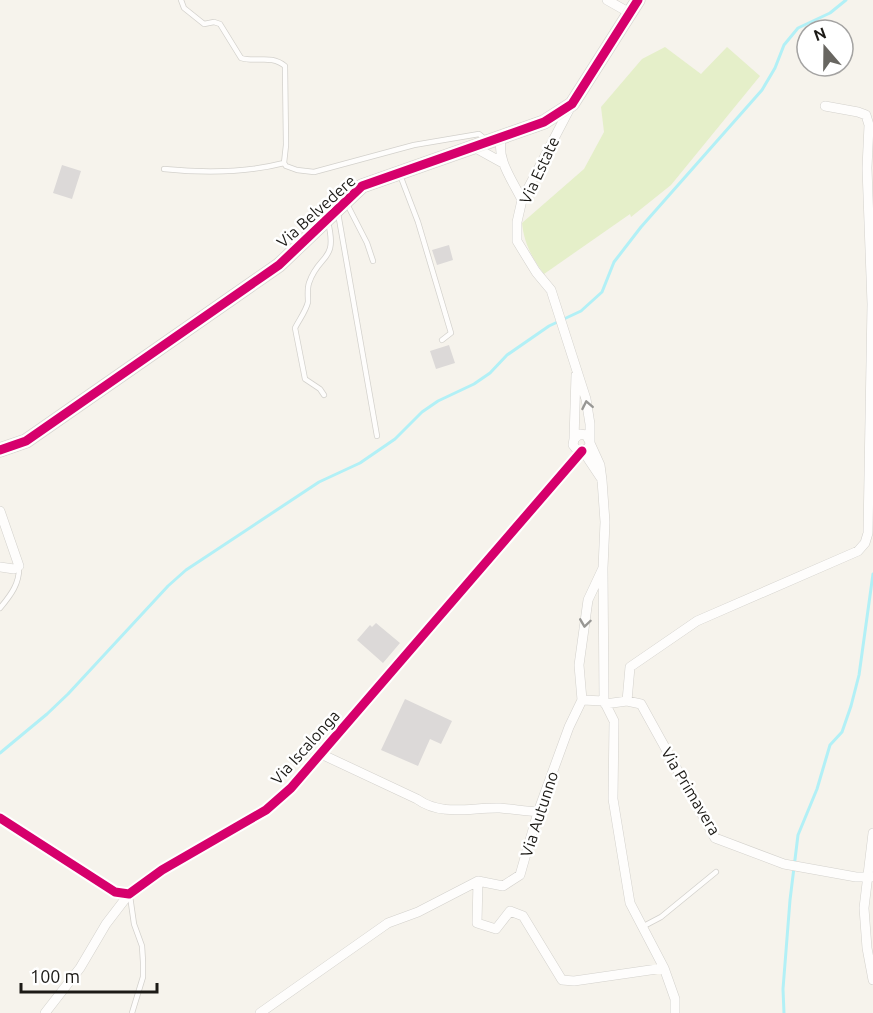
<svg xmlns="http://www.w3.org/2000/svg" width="873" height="1013" font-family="Ubuntu,sans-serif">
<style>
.green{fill:#e5efc9}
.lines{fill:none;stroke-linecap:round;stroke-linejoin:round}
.stream{stroke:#b2f0f6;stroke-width:3}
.building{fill:#dcd9d8}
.lane-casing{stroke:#d3d1cc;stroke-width:6}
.street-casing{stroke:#d3d1cc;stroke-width:10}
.secondary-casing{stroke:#d3d1cc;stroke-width:15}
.lane{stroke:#fefdfc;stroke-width:4.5}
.street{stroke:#fefdfc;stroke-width:9}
.secondary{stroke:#f2f0ed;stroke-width:14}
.cycleway-casing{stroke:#fff;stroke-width:13}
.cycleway{stroke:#d6006c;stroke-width:9}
.oneway{stroke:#989794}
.labels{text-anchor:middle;stroke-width:5;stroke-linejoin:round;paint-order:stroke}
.street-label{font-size:16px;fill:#1c1a16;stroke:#fff}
</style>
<rect width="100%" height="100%" fill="#f6f3ec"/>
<path class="green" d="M665,47L701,74L727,47L760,76L671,185L631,217L630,214L544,274C532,258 524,243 522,223L584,169L604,132L601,107L642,59Z"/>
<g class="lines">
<path class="stream" d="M0,753L47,714L68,694L168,586L186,570L319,482L360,463L395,439L422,412L438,401L474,384L490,373L507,355L549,326L581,311L602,292L614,262L641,227L762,90L775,68L784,45L798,28L830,13L846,0
M784,1013L783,989L790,900L798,835L817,789L830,745L842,732L851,706L859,675L873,574"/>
</g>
<path class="building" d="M62,165L81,171L72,199L53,193Z
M449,245L453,260L437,265L432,250Z
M449,345L455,363L436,369L430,351Z
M376,623L400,643L383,663L357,640L370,625L372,627Z
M405,699L452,721L441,744L430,739L418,766L381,750Z"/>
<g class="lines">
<defs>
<path id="lane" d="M181,0L184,8L204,24L214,22L220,24L241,58C256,63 271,54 285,66L286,145L284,163L286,166L297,170L314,172L414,145L479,134L485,139
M164,169C203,173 245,173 284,163
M400,175L418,222L451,333L442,340
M347,204L367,243L373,261
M338,213L377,436
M324,395L320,389L305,379L295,328C299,320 306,311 308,302C308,296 307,289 309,283C319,253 338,263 328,222
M0,608C11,595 20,583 19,566
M130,896L134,924L142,946L143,962V977L132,1013
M642,927L661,917L716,872"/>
<path id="street" d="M607,0L630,13
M571,106L522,200L517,222V241L536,272L551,290L586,399L590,424V444L588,448L582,451L577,450L573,445L574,439L580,434L586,435L590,442
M502,137C495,158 513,181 522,200
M474,147L503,163
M574,439L576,375
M590,443L600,465L602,480L605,522L603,568L604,701L614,721L613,799L630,903L664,968L675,999V1013
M583,451L601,478
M0,511L19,566L14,569L0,567
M582,700L604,701
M627,701L630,667L697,621L858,551L865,543L868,533L872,304L867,168L869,125L866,115L858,112L825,106
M605,704L627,701L641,704L715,838L784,864L856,877H873
M321,754L417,799C442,817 472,807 500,808C512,809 525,811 538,812
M0,818L115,892L129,894L162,870L266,810L291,788L582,451
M873,833L864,908L867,948L873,980
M478,881L477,923L496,929L510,911L523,916L562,980L574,981L664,968
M45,1013L80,968L106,924L129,894
M260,1013L388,923L418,912L478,881L503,886L520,875L538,812L569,727L582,700L579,665L588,600L603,568"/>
<path id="secondary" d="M0,450L26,441L279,265L362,186L544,122L572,104L638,0"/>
</defs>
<use href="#lane" class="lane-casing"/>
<use href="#street" class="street-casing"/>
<use href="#secondary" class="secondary-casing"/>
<use href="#lane" class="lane"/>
<use href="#street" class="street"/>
<use href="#secondary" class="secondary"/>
<defs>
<path id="cycleway" d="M0,450L26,441L279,265L362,186L544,122L572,104L638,0
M0,818L115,892L129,894L162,870L266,810L291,788L582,451"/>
</defs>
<use href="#cycleway" class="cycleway-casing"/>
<use href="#cycleway" class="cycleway"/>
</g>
<defs><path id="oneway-chevron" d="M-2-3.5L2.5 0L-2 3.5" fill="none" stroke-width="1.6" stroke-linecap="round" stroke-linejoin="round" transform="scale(1.5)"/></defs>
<g class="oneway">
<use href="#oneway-chevron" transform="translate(587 405) rotate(-101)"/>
<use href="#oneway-chevron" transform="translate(585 623) rotate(98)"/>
</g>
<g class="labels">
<g class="street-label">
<text transform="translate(539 170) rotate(-65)" y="6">Via Estate</text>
<text transform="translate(316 211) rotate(-42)" y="6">Via Belvedere</text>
<text transform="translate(305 747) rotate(-48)" y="6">Via Iscalonga</text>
<text transform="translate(691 791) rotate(59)" y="6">Via Primavera</text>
<text transform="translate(539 814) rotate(-72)" y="6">Via Autunno</text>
</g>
</g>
<g transform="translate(825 48) rotate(340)"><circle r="28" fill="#ffffff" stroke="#a4a3a2" stroke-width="1.5"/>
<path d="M0-4.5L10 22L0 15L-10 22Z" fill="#686661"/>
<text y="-9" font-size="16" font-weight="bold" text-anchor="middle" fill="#1c1a16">N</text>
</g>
<path d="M21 983v9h136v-9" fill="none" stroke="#1c1a16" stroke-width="3"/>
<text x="30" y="983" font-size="18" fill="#1c1a16" stroke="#ffffff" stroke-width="4.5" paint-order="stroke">100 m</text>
</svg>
